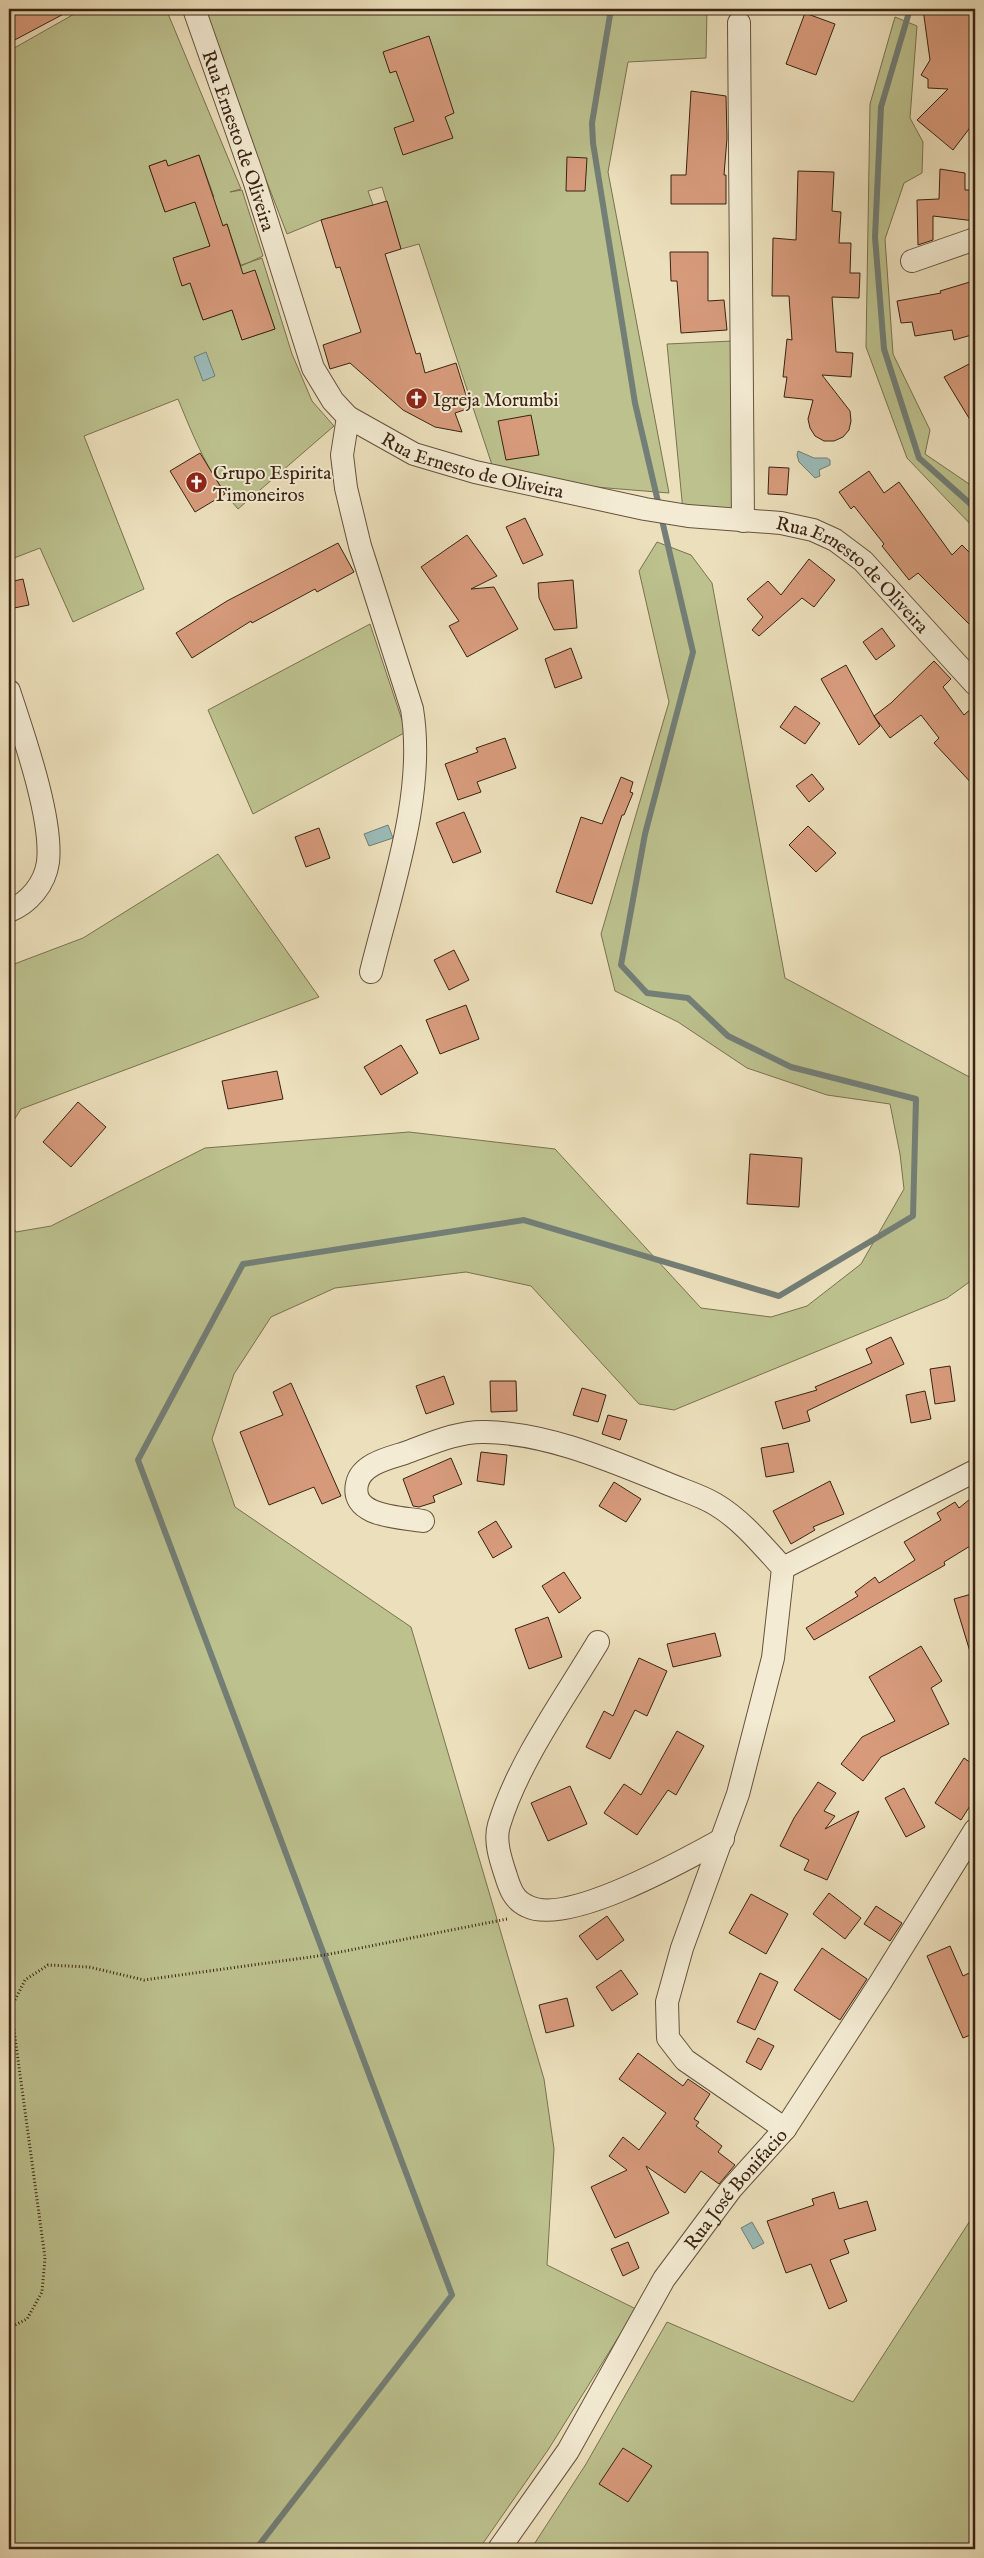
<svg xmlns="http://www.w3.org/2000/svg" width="984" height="2558" font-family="'IM FELL English',serif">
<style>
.green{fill:#bcc18e;stroke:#7a7250;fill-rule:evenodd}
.water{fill:#9abbb8;stroke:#737e76}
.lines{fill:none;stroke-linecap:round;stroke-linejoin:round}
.stream{stroke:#737e76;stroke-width:6}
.building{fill:#d79b7c;stroke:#392312}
.minor-casing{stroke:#66523c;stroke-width:24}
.path{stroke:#392312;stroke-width:3;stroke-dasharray:1 2.5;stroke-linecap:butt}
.minor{stroke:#f3ebd3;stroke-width:22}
.labels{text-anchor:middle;stroke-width:4;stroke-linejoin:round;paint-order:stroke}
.street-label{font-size:19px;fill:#392312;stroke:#f3ebd3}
.poi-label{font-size:19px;fill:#392312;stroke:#f3ebd3;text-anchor:start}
</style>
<rect width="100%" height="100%" fill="#ece0bc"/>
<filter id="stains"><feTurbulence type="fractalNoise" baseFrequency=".004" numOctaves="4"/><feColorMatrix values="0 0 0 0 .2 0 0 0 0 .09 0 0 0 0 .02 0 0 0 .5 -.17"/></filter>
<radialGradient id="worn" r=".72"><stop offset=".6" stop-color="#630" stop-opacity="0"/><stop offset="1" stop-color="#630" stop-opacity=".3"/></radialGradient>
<path class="green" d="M83,9H166L241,189L230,192L242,190L263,256L241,266L227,224L205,231L210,246L183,285L262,258L292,354L312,401L334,426L238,509C209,476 194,438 178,399L84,436L144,589L73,622L40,548L9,560V51ZM199,155L214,197L198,203L179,198L165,212L149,166L165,160L171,174L194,166L191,158ZM255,271L275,329L242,340L232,310L203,320L193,292Z
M200,9H707L706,58L628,62L608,172L669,493L583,486L493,468L419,244L401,249L382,187L368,191L373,205L321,220L287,234Z
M895,17L917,26L910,118L923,142L922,173L904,183L885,239L893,354L930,430L925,454L975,488V529L907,458L866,347L870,104Z
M733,341L738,514L683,511L667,344Z
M657,542L691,555L712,583L785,978L975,1080V1278L947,1298L674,1410L639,1404L531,1286L466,1272L335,1288L271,1317L234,1374L212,1439L235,1507L411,1627L544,2079L554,2149L547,2265L636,2309L548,2450L479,2549H9V1221L16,1232L51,1226L205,1148L409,1132L555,1149L701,1308L771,1317L807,1306L861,1264L904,1189L900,1154L890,1104L827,1095L747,1068L678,1022L615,991L601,934L669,702L639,571Z
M370,624L406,732L253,814L208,710Z
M218,854L319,997L21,1109L9,1128V966L83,938Z
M975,2213V2549H531L586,2464L667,2322L853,2402Z"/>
<path class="water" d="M206,352L215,376L203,381L194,357Z
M798,451L814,458H827L830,460V465L819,470L820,476L815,478L799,462L797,455Z
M388,825L393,838L369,846L364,834Z
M752,2222L764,2243L753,2249L741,2228Z"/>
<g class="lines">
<path class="stream" d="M611,9L592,123L593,143L635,403L659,506
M910,9L881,107L875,237L884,349L919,458L975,508
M256,2549L452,2295L138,1460L243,1264L524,1220L779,1296L913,1216L916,1099L791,1067L728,1036L688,998L647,993L621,965L645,834L693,652L661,516"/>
</g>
<path class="building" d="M9,9H73L9,43Z
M923,9H975V121L953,150L917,120L948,89L928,88V79L921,75L930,60Z
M805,13L835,24L816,75L786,64Z
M429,36L454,113L445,117L453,138L403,155L394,128L414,121L396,71L390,73L383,52Z
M691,91L726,96L727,138L724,175H726V204H671V175H686Z
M199,155L223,226L227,224L243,274L255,270L275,329L242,340L232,310L203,320L190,283L182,286L173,258L210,246L195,202L165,212L149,166L166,160L168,166Z
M567,157L587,158L585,191H566Z
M940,169L965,173V190H975V221L933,216V240L918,245L917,200L939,199Z
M798,171L834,172L832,211L841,212L839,243H851L850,273H860L859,298L832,297L836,352L853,353L851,377L822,375L850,411L851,421L849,430L843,437L834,441H824L815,436L810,428L808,419L813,400L784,397L787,377H783L787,339L792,340L789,296H772L773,238L796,240Z
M387,201L401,249L385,254L416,354L420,353L425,373L456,363L470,408L455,413L462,432L435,427L403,410L350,363L330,369L323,345L361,332L340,267L336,268L321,220Z
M670,252H708V301L724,300L727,330L681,333L677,281H671Z
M970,282L975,300V334L954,340L952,330L915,336L912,322L901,323L897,301L941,293L940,291Z
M975,361V428L944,377Z
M531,415L539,455L506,460L498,421Z
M200,453L225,494L195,512L170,471Z
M769,467L789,468L787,495L768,494Z
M869,471L884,493L899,482L952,555L962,545L975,558V630L918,573L909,580L882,546L884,544L854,506L851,509L839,492Z
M525,518L543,555L523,564L506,527Z
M467,535L497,576L471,589L494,587L518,629L467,657L449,626L459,621L421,567Z
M338,543L354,572L317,592L315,589L252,623L251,621L192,658L176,633L227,601Z
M809,559L835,580L814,607L802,598L759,636L752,630L763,617L747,599L768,581L781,595Z
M23,579L29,605L9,609V582Z
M573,580L577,628L554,630L539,598L538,583Z
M882,628L895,646L876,660L863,642Z
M571,648L582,678L555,688L545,659Z
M934,661L951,679L943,687L964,715L975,705V787L934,743L939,738L921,715L890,738L874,716L880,726L859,745L821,679L846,665L874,716L891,703Z
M795,706L820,723L805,744L780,727Z
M505,738L516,768L477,782L481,792L458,800L445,764L478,752L476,748Z
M812,774L824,789L809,802L796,786Z
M621,777L633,782L630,792L633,793L624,815H622L592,904L556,892L581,817L602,824Z
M464,812L481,852L453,863L436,823Z
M808,826L836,853L816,872L789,845Z
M319,828L330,858L306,867L295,837Z
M454,950L469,980L449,990L434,960Z
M466,1005L479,1039L440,1054L426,1020Z
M401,1045L418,1073L381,1095L364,1067Z
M277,1071L283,1099L228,1109L222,1081Z
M78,1102L106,1127L71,1167L43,1142Z
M750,1154L802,1158L799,1207L747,1204Z
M891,1337L904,1364L807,1411L810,1421L783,1429L775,1402L817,1390L815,1387L872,1363L866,1349Z
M950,1366L955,1401L935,1404L930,1369Z
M444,1376L454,1404L426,1414L416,1386Z
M490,1381H516L517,1411L491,1412Z
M291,1383L341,1496L322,1504L314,1487L269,1505L240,1432L283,1415L273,1392Z
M582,1388L606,1395L598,1422L573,1415Z
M925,1391L931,1419L911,1423L906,1395Z
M608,1415L627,1420L620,1440L602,1434Z
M788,1443L794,1472L766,1477L761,1448Z
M481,1452L507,1455L504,1485L477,1481Z
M451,1458L462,1484L433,1496L435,1502L419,1507L413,1506L403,1479Z
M830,1481L844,1514L813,1527L815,1530L791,1544L773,1511Z
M614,1482L641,1499L626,1522L599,1506Z
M975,1495V1543L944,1562L945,1565L814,1640L806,1628L858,1596L855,1592L875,1577L879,1583L915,1560L904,1542L941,1520L937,1513L955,1502L959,1508Z
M496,1521L512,1547L493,1558L478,1532Z
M564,1572L581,1598L559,1613L542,1586Z
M975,1593V1655H971L954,1599Z
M548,1617L562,1657L529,1669L515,1629Z
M715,1633L721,1656L673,1667L667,1644Z
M921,1646L942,1681L931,1688L949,1724L881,1757L863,1781L841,1764L862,1737L895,1721L869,1677Z
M639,1658L667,1671L647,1716L635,1710L610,1759L586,1747L604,1711L613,1716Z
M677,1731L704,1746L676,1795L668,1790L637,1835L604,1813L624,1784L641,1795Z
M964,1758L975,1766V1798L961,1820L935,1803Z
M818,1782L836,1793L824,1811L835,1816L825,1829L859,1811L827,1880L804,1870L809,1860L780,1846L794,1818Z
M570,1786L587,1824L548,1841L531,1803Z
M904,1788L925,1827L906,1837L885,1798Z
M829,1893L861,1918L845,1939L813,1914Z
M751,1894L788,1914L766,1954L729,1933Z
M876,1906L902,1923L890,1941L864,1924Z
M607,1916L624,1940L597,1960L579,1936Z
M950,1946L963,1976L975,1970V2033L963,2038L927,1956Z
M822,1948L867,1979L840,2020L794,1990Z
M621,1970L638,1994L612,2011L596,1987Z
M760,1973L778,1982L755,2030L737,2022Z
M567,1998L574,2026L546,2033L539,2005Z
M758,2038L774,2046L761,2070L746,2062Z
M638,2053L683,2086L688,2079L710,2094L694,2119L699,2122L696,2126L722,2146L718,2152L735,2165L719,2184L701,2171L685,2193L646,2166L669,2213L615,2238L591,2187L627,2170L609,2156L623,2137L639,2150L666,2113L619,2079Z
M834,2192L839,2209L867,2201L876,2230L844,2240L849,2253L830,2260L847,2301L829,2309L811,2264L786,2273L767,2221L814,2205L812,2199Z
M628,2242L639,2268L623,2276L611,2249Z
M623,2448L652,2466L628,2502L599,2484Z"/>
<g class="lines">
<defs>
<g id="minor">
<path id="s1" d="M194,9L254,180L313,368L333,401L348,417L414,454L475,472L645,509L688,516L781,523L813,530L835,540L863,561L975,684"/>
<path d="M739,23L743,521"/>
<path d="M912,261L975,239"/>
<path d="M348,417L342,455L346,488L360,546L412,709C426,794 391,890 371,972"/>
<path d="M9,691C23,734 53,818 48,862C45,884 29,903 9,911"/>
<path d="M423,1521C400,1517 350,1517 357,1484C361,1464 389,1458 405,1453C430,1444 458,1431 485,1432C547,1433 609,1460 666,1483C682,1490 700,1495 715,1504C742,1520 762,1545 783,1568L773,1658L738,1794L682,1948L667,2002L668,2038L685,2060L785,2129"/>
<path d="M783,1568L975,1471"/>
<path d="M598,1642C564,1699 518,1762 499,1825C494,1841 501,1861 506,1876C510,1889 514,1900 527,1906C566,1927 685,1860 723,1839"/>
<path id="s2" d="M499,2549L568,2451L664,2279L731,2189L785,2129L880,1983L975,1830"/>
</g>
</defs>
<use href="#minor" class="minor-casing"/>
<path class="path" d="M9,2328L27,2319L42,2292L45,2258L11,2008L25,1980L48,1965L89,1967L144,1980L325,1955L507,1919"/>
<use href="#minor" class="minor"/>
</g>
<defs>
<symbol id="church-disc" viewBox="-11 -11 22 22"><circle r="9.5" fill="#8f2418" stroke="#f3ebd3"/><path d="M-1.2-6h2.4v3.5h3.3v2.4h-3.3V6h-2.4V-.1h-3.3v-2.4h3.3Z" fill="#fff"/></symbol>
</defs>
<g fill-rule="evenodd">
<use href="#church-disc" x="404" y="386" width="25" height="25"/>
<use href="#church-disc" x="184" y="470" width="25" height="25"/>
</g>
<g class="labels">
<g class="street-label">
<text dy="7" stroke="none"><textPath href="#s1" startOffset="139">Rua Ernesto de Oliveira</textPath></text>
<text dy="7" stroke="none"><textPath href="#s1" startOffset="574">Rua Ernesto de Oliveira</textPath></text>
<text dy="7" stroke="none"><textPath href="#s1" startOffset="979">Rua Ernesto de Oliveira</textPath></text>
<text dy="7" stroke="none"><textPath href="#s2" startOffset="432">Rua José Bonifacio</textPath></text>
</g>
<g class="poi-label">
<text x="433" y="406">Igreja Morumbi</text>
<text x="213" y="479">Grupo Espirita<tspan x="213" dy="22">Timoneiros</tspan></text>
</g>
</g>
<rect width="984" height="2558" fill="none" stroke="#ece0bc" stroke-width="30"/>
<rect x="10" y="10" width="964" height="2538" fill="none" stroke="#392312" stroke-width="2.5"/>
<rect x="15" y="15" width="954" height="2528" fill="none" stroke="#392312"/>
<rect width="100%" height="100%" filter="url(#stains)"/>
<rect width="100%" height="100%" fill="url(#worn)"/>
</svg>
